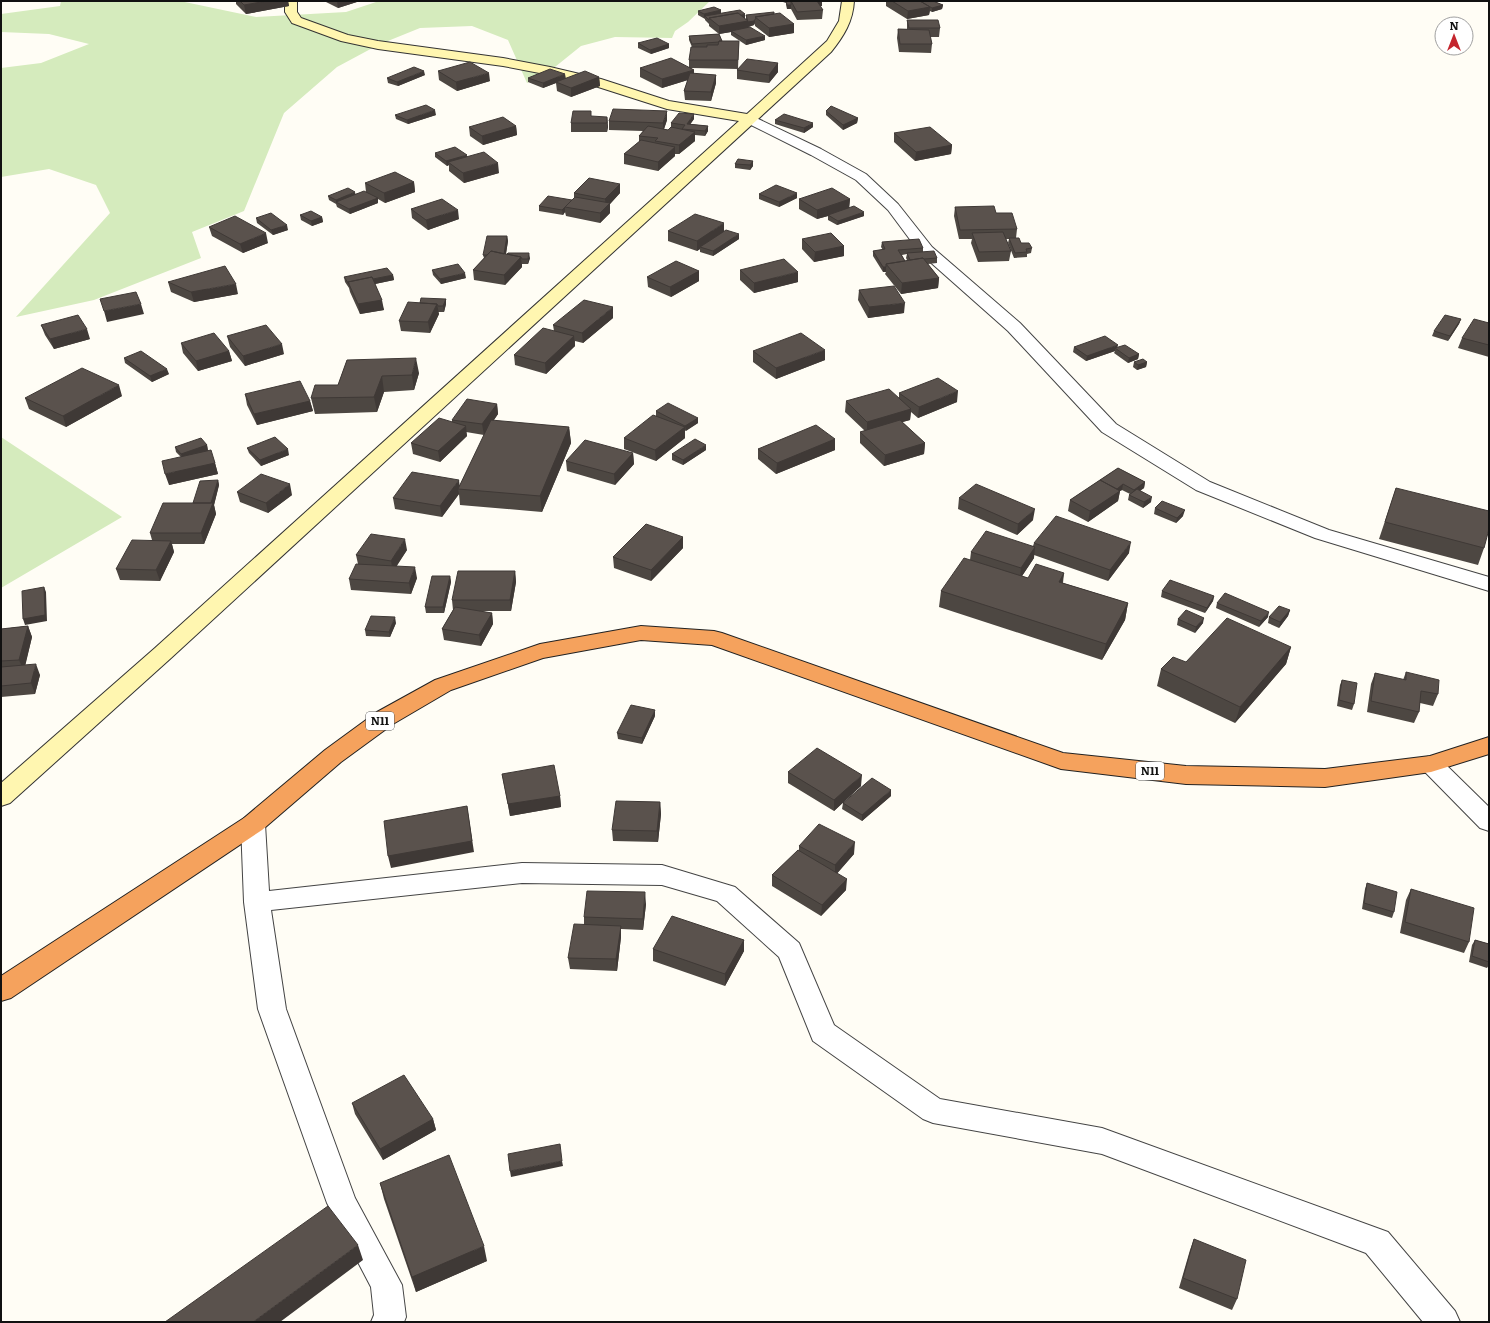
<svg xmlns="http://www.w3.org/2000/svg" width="1490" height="1323" font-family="Literata,serif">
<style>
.green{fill:#d5ebbd}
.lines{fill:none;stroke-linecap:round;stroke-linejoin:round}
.street-casing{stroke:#444;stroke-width:2}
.secondary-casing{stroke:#333;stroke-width:2}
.highway-casing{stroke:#222;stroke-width:2}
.street{fill:#fff;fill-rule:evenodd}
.secondary{fill:#fff6b0;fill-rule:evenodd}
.highway{fill:#f5a25d;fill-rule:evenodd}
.wall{fill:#4d4742;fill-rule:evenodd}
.shaded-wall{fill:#3f3936}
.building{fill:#5a524d;stroke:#3f3936}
.labels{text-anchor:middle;stroke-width:4;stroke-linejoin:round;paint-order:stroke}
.shield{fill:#fff;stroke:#585858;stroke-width:1}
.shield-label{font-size:11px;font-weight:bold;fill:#111}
</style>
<rect width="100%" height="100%" fill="#fffdf5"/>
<path class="green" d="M61,1H180L256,17L346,12L379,1H710L688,22L675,31L672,38L615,37L581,46L550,71L527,83L508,40L472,26L420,28L378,45L337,67L284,113L244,211L192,232L201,258L94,300L16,317L110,213L96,185L49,169L1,177V68L41,63L89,44L49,34L1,32V14L60,6Z
M1,437L122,517L1,588Z"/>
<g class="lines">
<defs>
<path id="street" d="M750,115L821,149L866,174L898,204L932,247L1020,323L1116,424L1210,482L1329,530L1489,577V591L1315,538L1196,490L1102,432L1008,331L920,253L888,210L856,180L811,155L745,122L743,119L745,116Z
M1431,756L1439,758L1489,807V831L1480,828L1423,770L1419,764L1423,758Z
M253,815L262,818L265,824L269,891L522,863L662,865L735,887L799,943L834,1025L940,1099L1102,1128L1388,1232L1455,1311L1460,1322H1423L1366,1253L1102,1154L933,1123L923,1119L813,1041L779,957L717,901L662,885L522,883L271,910L286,1009L355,1198L402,1285L406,1317L404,1322H371L374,1315L371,1287L327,1203L258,1009L244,902L241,824L244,818Z"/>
<path id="secondary" d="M285,1H297V12L301,18L348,35L378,41L503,58L550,67L601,79L669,101L747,114L827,41L839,21L842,1H854C853,21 844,36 831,52L171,658L10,803L1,806V783L155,648L739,121L667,109L592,85L550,75L503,66L378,49L341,41L292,23L285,12Z"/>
<path id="highway" d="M641,626L714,631L722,633L1063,753L1186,766L1325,769L1430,756L1489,737V754L1431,772L1325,787L1186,784L1061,769L712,645L641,640L543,658L451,690L393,724L341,762L262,830L11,998L1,1001V976L244,818L325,750L377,712L435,680L540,644Z"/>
</defs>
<use href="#street" class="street-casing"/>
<use href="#secondary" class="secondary-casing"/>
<use href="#highway" class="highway-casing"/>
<use href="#street" class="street"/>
<use href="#secondary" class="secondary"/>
<use href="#highway" class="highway"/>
</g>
<path class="wall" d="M236,1H288L289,6L246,14L236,4Z
M324,1H360L338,8Z
M780,1H821L822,6H820L823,10L822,19L797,20L791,9H787L786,5V3Z
M886,1H933L943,5L942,9L932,12L930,11L929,15L907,19L886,6Z
M721,10V14L746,19V15L774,14L794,24V33L769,37L755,26V23L754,25L748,27L765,40L746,45L731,35V32L719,34L722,41H739L738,69L691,68L694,70V74L716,75V83L711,101L685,100L684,91L688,80L662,88L640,77V68L689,67V60L692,47L689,40V36L719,34L709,26V24L705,20V19L698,15V11Z
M907,20L940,28L939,37H930L932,44L931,53L899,52L897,38L898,29H907Z
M638,43L669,44V48L651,54L638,48Z
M778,63V72L769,83L737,79V70Z
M438,71L490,81L457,91L439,80Z
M425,75L398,86L388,83L387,78Z
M599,77L600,86L571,97L557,91L556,83L543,88L528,82V78H565Z
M826,111L858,118L857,123L843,130L826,115Z
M395,115H436L408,124L396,119Z
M591,117H607L608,127L607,132H571V123Z
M694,119L690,124L708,126V131L705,136L695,135V141L679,154H675V156L658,171L624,164V154L639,142V136L643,131L609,130V121L667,120L664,129L668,130L671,127V123Z
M775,120L813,127L804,133L775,124Z
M516,126L517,135L483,145L470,136L469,127Z
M894,133L952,145L951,154L915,161L894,142Z
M435,153L467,157L499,173L464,183L449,171V165L447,166L435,157Z
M753,161V166L750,170L735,168V164Z
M414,182L415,192L385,203L378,199V203L350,214L337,207L336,204L329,200L328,196L355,194L366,192L365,183Z
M620,184V193L610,204V213L600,223L566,216L565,212L563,215L539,211V206L572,200L574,198V193Z
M759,194L797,198L779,207L759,199Z
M799,199H850L849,208L864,216L837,225L828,220V216L817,219L799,209Z
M955,207L996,213L1017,229L1016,238L1021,243L1032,248L1031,253L1027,254V257L1014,258L1008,243L1009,239H1006L1011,251L1009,261L978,262L971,243L972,239H959L954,216Z
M411,209L459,219L428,230L412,218Z
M300,215L322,217L323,222L312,226L301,220Z
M256,218L288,230L273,235L257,223Z
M209,227L268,243L243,253L212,236Z
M668,231H724L739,239L713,256L700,252V249L697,251L668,241Z
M507,236L508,241L506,254L530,258L528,264H522V267L505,285L474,280L473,270L484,258L483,255Z
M802,239L844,246V256L814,262L802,249Z
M882,242L923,248V252L937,258V263L928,264L939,278L938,288L901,294L885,274L886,272H883L873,256V251L883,250L881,247ZM907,254L906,258L907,260L905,261L902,255Z
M432,270L466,278L441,284L433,275Z
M740,270L798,282L754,293L740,280Z
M699,271V281L671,297L648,287L647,277Z
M393,275L394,280L375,284L384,310L360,314L350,292L349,288L345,282L344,277Z
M168,282L238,294L194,302L171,292Z
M859,290L904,313L868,318L858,300Z
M446,299V304L444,312H438L439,314L430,333L401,331L399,321L420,303Z
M613,318L583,343L575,341V346L546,374L515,365L514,355L554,331L553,325Z
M1461,319L1459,324L1448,341L1432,336L1434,331Z
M1489,323V357L1458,348L1462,338Z
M41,325L90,339L54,349L45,335Z
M227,336L284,354L245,366L230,347Z
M181,343L229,351L232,361L198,371L183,353Z
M1074,347L1117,348L1139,354L1138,359L1128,363L1114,353L1115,351L1086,361L1073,352Z
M753,351L825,360L776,379L753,362Z
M124,358L169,374L152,382L125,363Z
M347,360L419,373L414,390L384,392L377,412L315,414L311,398L338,385Z
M1134,362H1147L1146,367L1137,370L1133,367Z
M899,393L957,402L918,418L911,412L910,420L902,422L925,443L924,454L884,466L860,443V432L865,431L845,412L846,401L899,398Z
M245,394L310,401L313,411L257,425L247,405Z
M122,396L66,427L29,409L25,398Z
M497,404L498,414L493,421L569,427L571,443L542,512L460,505L459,494L442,517L395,509L393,498L460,485L486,432L484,435L466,432L467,436L440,462L413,454L411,443L452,422V420Z
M656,411L698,418V423L685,431V438L656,461L624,449V438L656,416Z
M835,439V450L776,474L758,459V449Z
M207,445L208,451L215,463L218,474L169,485L181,457L176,452L175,447Z
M247,448L289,455L261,466L249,453Z
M706,450L683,465L672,460V454Z
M633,453L634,464L615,485L567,471L566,461Z
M1118,468L1145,482L1144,488L1140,491L1151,502L1143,508L1128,500L1129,495L1130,494L1122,490L1120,491L1118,501L1088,522L1068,511L1070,500Z
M218,480L219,485L214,505L216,514L204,544H172L174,552L160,581L120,580L116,569L152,540L150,533L193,503Z
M1396,488L1484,548L1478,565L1379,539Z
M237,492L292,495L268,513L240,502Z
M959,498L1033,520L1017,535L958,509Z
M1155,508L1183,516L1176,523L1154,514Z
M683,537V548L651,581L614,568L613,557Z
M1034,543L1129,553L1108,581L1034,555V558L1022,576L1028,578L1064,573L1063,583L1128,603L1125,620L1102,660L939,607L941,591L970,560L971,552L1033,546Z
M407,550L396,566L417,578L411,594L351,590L349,579L358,564L356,555Z
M515,571L516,582L511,611H480L492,613L493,624L481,646L444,640L442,629L453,610L452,600Z
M450,576L451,582L444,613H426L425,607Z
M1162,591L1214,596L1213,601L1205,613L1161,597Z
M1217,603L1268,617L1259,627L1216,608Z
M1290,610L1288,616L1279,628L1268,623L1269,617Z
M1178,619L1203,623L1195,633L1177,625Z
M396,623L390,637L366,636L365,630Z
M28,626L32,637L25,665L40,675L35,694L1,697V629Z
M1291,647L1286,664L1235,723L1157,686L1161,669L1186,662Z
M1406,672L1438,694L1433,706L1420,703L1419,712L1414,723L1367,712L1371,684L1375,673L1403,680Z
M1342,680L1354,704L1352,710L1337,706L1340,685Z
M655,716L642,744L618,739L617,733Z
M788,772L861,786L834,811L788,783Z
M502,774L560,796L561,807L510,816Z
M891,796L862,821L842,809L843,803Z
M660,802L661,814L658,842L613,841L612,830Z
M799,846L854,854L837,873L846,890L821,916L772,886V875L799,850Z
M1367,883L1394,912L1392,918L1362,909L1365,889Z
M1411,889L1469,942L1464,953L1400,933L1406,900Z
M646,904L643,930L621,929V937L617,971L570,969L568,958L584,925V917Z
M744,940V951L725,986L653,961V949Z
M1475,940L1489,944V965L1487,968L1469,962L1472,945Z
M352,1103L433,1119L436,1130L383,1160L355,1114Z
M380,1183L487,1261L416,1292L384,1199Z
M1194,1239L1237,1299L1232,1310L1179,1288L1190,1250Z"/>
<path class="shaded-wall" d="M267,1H288L289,6L246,14L244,5Z
M337,1H360L338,8Z
M822,2V6L795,9L793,5Z
M787,5H791V9H787Z
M943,5L942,9L932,12V8Z
M930,7L929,15L907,19L908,11Z
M721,10V15L705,16L704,19V14Z
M745,14V19L712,20Z
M755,18V23L754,25L748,27V29L731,31V32L719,34V26Z
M794,24V33L769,37V28Z
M765,36V40L746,45V40Z
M669,44V48L651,54L650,50Z
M778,63V72L769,83V75Z
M694,70V78L662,88V79Z
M424,71L425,75L398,86L397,82Z
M489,73L490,81L457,91L456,82Z
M565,74L566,79L556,82V83L543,88V83Z
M716,75V83L711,101V92Z
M599,77L600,86L571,97V88Z
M435,110L436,115L408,124L407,120Z
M667,111V120L663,132V123Z
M694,114V119L687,129V124Z
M607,117L608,127L607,132Z
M858,118L857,123L843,130V125Z
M813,123V127L804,133V128Z
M516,126L517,135L483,145L482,136Z
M708,126V131L705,136V131Z
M695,132V141L679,154V145Z
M952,145L951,154L915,161L916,152Z
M675,147V156L658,171V162Z
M467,155V159L448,162L449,165L447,166L446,161Z
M753,161V166L750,170V165Z
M498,163L499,173L464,183L463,173Z
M414,182L415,192L385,203L384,193Z
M620,184V193L610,204V213L600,223V213L606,207L605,199Z
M355,192L356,197L336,202V200Z
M797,193V198L779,207V202Z
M378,198V203L350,214L349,209Z
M850,199L849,209L828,215V216L817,219V210Z
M565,207V212L563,215L562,210Z
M458,210L459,219L428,230L426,220Z
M864,212V216L837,225L838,221Z
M322,217L323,222L312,226L311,221Z
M724,223V233L700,247V249L697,251V241Z
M287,225L288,230L273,235L271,230Z
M266,233L268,243L243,253L240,244Z
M739,234V239L713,256V251Z
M507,236L508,241L505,259L504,254Z
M844,246V256L814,262L815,252Z
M529,253L530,258L528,264V259Z
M521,257L522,267L505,285L504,275Z
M883,267H886V272H883Z
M699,271V281L671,297L670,287Z
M798,272V282L754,293V283Z
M465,273L466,278L441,284L440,279Z
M393,275L394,280L351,289L349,285Z
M939,278L938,288L901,294L902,283Z
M236,284L238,294L194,302L191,292Z
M446,299V304L444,312L443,306Z
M382,300L384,310L360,314L358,304Z
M905,303L904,313L868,318L869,307Z
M141,304L144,314L107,322L104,311Z
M437,304L439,314L430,333L428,322Z
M613,307V318L583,343L582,333Z
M1461,319L1459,324L1448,341L1450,336Z
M87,329L90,339L54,349L50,339Z
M574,336L575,346L546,374L545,363Z
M282,344L284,354L245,366L243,356Z
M1118,345L1117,349L1115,348V351L1086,361L1087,356Z
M825,350V360L776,379V368Z
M229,351L232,361L198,371L196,361Z
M1139,354L1138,359L1128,363L1129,358Z
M416,358L419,373L414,390L412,375Z
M1147,362L1146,367L1137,370L1138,365Z
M167,369L169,374L152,382L150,376Z
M382,376L384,392L377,412L374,397Z
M119,385L122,396L66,427L63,416Z
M958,391L957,402L918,418L919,407Z
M310,401L313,411L257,425L254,414Z
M497,404L498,414L484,435L482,424Z
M911,409L910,420L867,432V422Z
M698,418V423L686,431L685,426Z
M466,426L467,436L440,462L438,451Z
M569,427L571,443L542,512L540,496Z
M685,427V438L656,461L655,450Z
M835,439V450L776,474L777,463Z
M925,443L924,454L884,466L885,455Z
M207,445L208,451L183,460L181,454Z
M706,445V450L683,465V460Z
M288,449L289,455L261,466L260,460Z
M633,453L634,464L615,485L614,474Z
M215,463L218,474L169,485L165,474Z
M218,480L219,485L214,505L216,514L204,544L201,533L211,504Z
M459,480L460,489H458L459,494L442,517L440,506Z
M1145,482L1144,488L1133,495L1134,490Z
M290,484L292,495L268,513L266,503Z
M1123,484L1122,490L1120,491L1118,501L1088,522L1090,511L1116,489Z
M1152,497L1151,502L1143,508L1144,502Z
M1035,509L1033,520L1017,535L1018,524Z
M1185,510L1183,516L1176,523L1177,518Z
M683,537V548L651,581V570Z
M405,539L407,550L393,572L391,561Z
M171,541L174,552L160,581L156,570Z
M1131,542L1129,553L1108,581L1110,570Z
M1035,547L1034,558L1020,579L1021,568Z
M415,567L417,578L411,594L409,583Z
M515,571L516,582L511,611L510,600Z
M1064,573L1061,589L1059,582Z
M450,576L451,582L444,613L443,607Z
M44,587L46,592L47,621L25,625L23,619Z
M1214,596L1213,601L1205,613L1207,608Z
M1128,603L1125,620L1102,660L1106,644Z
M1290,610L1288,616L1279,628L1280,622Z
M1269,612L1268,617L1259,627L1261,621Z
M492,613L493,624L481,646L479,635Z
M395,617L396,623L390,637L389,632Z
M1204,618L1203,623L1195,633L1196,627Z
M28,626L32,637L24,671L19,660Z
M1291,647L1286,664L1235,723L1240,707Z
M36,664L40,675L35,694L31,683Z
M655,710V716L642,744V738Z
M862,775L861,786L834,811V800Z
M891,790V796L862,821V815Z
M560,796L561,807L510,816L508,804Z
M660,802L661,814L658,842L657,831Z
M467,806L474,852L391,868L388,856Z
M855,842L854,854L835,876V865Z
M847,879L846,890L821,916L822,905Z
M645,892L646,904L643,930V919Z
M621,926V937L617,971L616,959Z
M744,940V951L725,986V974Z
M433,1119L436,1130L383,1160L380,1149Z
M562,1161L563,1166L511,1177L510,1171Z
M358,1245L363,1260L280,1322H253Z
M484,1246L487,1261L416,1292L412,1277Z"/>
<path class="building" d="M240,1H267L244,5Z
M786,1H797H791V5H787Z
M791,1H817L823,10L797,12Z
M817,1H821L822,2H818Z
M892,1H920L930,7L908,11Z
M920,1H933L943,5L932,8Z
M714,7L721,10L704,14L698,11Z
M740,10L745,14L741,15L738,13L709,18V20L705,16Z
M774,12V14L755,17L756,18L754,21L748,22L746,15Z
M738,13L748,21L719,26L709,18Z
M780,13L794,24L769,28L755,17Z
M907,20H938L940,28H909Z
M750,27L765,36L746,40L731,31Z
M898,29L929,30L932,44H900Z
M719,34L722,41H719V42L692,44L689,36Z
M657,38L669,44L650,50L638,43Z
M719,41H739L738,60H689L691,47H707V45H718Z
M671,58L694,70L662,79L640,68Z
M747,59L778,63L769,75L737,70Z
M470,62L489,73L456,82L438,71Z
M414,67L424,71L397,82L387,78Z
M550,69L565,74L543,83L528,78Z
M585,71L599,77L571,88L556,82Z
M690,73L716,75L711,92L684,91Z
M426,105L435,110L407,120L395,115Z
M831,106L858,118L843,125L826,111Z
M613,109L667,111L663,123L609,121Z
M573,111H591V116L607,117V123H571Z
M679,113L694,114L687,124L708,126L705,131L682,129L685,125L671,123Z
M784,114L813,123L804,128L775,120Z
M503,117L516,126L482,136L469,127Z
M648,126L668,130L671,127L695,132L679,145L655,141L658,138L639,136Z
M930,127L952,145L916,152L894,133Z
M641,140L675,147L658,162L624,154Z
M455,147L467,155L446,161L435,153Z
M484,152L498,163L463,173L448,162Z
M738,159L753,161L750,165L735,164Z
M395,172L414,182L384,193L365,183Z
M589,178L620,184L605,199L574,193Z
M776,185L797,193L779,202L759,194Z
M348,188L355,192L336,200L328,196Z
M832,188L850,199L817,210L799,199Z
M364,191L378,198L349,209L336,202Z
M548,196L572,200L562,210L539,206Z
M575,197L610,203L600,213L565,207Z
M442,199L458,210L426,220L411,209Z
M854,206L864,212L838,221L828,215Z
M994,206L996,213H1012L1017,229L960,230L955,207Z
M311,211L322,217L311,221L300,215Z
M271,213L287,225L271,230L256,218Z
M695,214L724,223L697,241L668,231Z
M235,216L266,233L240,244L209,227Z
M726,230L739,234L713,251L700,247Z
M1003,232L1011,251L979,252L972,233Z
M831,233L844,246L815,252L802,239Z
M487,236H507L504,254L491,251L487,255H483Z
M1009,238H1019L1021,243H1029L1032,248L1026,249L1027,252L1015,253Z
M919,239L923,248L898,250L905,261L886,264V267H883L873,251L885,249L882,242Z
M491,251L521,257L504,275L473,270Z
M934,251L937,258L924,259L923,258L910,260L907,253Z
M508,253H529L528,259H522L521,257L507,254Z
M923,258L939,278L902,283L886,264Z
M784,259L798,272L754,283L740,270Z
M676,261L699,271L670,287L647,277Z
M458,264L465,273L440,279L432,270Z
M225,266L236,284L191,292L168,282Z
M387,268L393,275L373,279L372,277L348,282L349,284L344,277Z
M372,277L382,300L358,304L348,282Z
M894,286L905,303L869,307L859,290Z
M136,292L141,304L104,311L100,299Z
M421,298L446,299L443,306H438L437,304L420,303Z
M584,300L613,307L582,333L553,325Z
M408,302L437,304L428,322L399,321Z
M78,315L87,329L50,339L41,325Z
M1445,315L1461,319L1450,336L1434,331Z
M1474,319L1489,323V345L1462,338Z
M266,325L282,344L243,356L227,336Z
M543,328L574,336L545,363L514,355Z
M214,333L229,351L196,361L181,343Z
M801,333L825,350L776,368L753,351Z
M1105,336L1118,345L1087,356L1074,347Z
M1125,345L1139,354L1129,358L1115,348Z
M141,351L167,369L150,376L124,358Z
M416,358L412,375L382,376L374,397L311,398L315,385H338L347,360Z
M1143,359L1147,362L1138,365L1134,362Z
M82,368L119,385L63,416L25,398Z
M938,378L958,391L919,407L899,393Z
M300,381L310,401L254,414L245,394Z
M889,389L911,409L867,422L846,401Z
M467,399L497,404L482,424L452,420Z
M668,403L698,418L685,426L656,411Z
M653,415L685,427L655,450L624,438Z
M439,418L466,426L438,451L411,443Z
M491,420L569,427L540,496L458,489Z
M900,420L925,443L885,455L860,432Z
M816,425L835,439L777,463L758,449Z
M275,437L288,449L260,460L247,448Z
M201,438L207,445L181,454L175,447Z
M695,439L706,445L683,460L672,454Z
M585,440L633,453L614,474L566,461Z
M211,450L215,463L165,474L162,461Z
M1118,468L1145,482L1134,490L1123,484L1117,489L1100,480Z
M412,472L459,480L440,506L393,498Z
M261,474L290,484L266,503L237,492Z
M218,480L211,503H193L200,481Z
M1100,480L1120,491L1090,511L1070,500Z
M976,484L1035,509L1018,524L959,498Z
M1396,488L1489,511V529L1484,548L1385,522Z
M1137,489L1152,497L1144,502L1129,495Z
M1162,501L1185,510L1177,518L1155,508Z
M163,503H213L201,533H150Z
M1056,516L1131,542L1110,570L1034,543Z
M646,524L683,537L651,570L613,557Z
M986,531L1035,547L1021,568L971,552Z
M371,534L405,539L391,561L356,555Z
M132,540L171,541L156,570L116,569Z
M964,558L1028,578L1036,564L1064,573L1059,582L1128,603L1106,644L941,591Z
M356,564L415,567L409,583L349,579Z
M458,571H515L510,600H452Z
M432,576H450L443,607H425Z
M1170,580L1214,596L1207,608L1162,591Z
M44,587L45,615L23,619L22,591Z
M1225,593L1269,612L1261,621L1217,603Z
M1279,606L1290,610L1280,622L1269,617Z
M455,607L492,613L479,635L442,629Z
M1186,610L1204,618L1196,627L1178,619Z
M371,616L395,617L389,632L365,630Z
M1227,618L1291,647L1240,707L1161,669L1173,657L1186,662Z
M28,626L19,660L1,661V629Z
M36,664L31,683L1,686V667Z
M1406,672L1439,680L1438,694L1421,691L1419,712L1371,701L1375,673L1406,680Z
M1342,680L1357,683L1354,704L1339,700Z
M631,705L655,710L642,738L617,733Z
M817,748L862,775L834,800L788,772Z
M554,765L560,796L508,804L502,774Z
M872,778L891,790L862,815L843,803Z
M616,801L660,802L657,831L612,830Z
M467,806L472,841L388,856L384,821Z
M819,824L855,842L835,865L799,846Z
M798,850L847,879L822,905L772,875Z
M1367,883L1397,892L1394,912L1364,903Z
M1411,889L1474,908L1469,942L1405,922Z
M587,891L645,892L643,919L584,917Z
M672,916L744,940L725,974L653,949Z
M574,924L621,926L616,959L568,958Z
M1475,940L1489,944V962L1472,956Z
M404,1075L433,1119L380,1149L352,1103Z
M560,1144L562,1161L510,1171L508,1154Z
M449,1155L484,1246L412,1277L380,1183Z
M328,1206L358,1245L253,1322H165Z
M1194,1239L1246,1260L1237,1299L1183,1278Z"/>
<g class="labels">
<g class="shield">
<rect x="366" y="712" width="28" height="18" rx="3"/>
<rect x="1136" y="762" width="28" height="18" rx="3"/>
</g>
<g class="shield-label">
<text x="380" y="725">N11</text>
<text x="1150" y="775">N11</text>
</g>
</g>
<rect width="1490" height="1323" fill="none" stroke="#111111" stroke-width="4"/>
<g transform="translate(1454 36)"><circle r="19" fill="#ffffff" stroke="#a0a0a0"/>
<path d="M0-3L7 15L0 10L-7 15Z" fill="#c4262e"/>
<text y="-6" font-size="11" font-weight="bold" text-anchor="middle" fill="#111111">N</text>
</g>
</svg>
